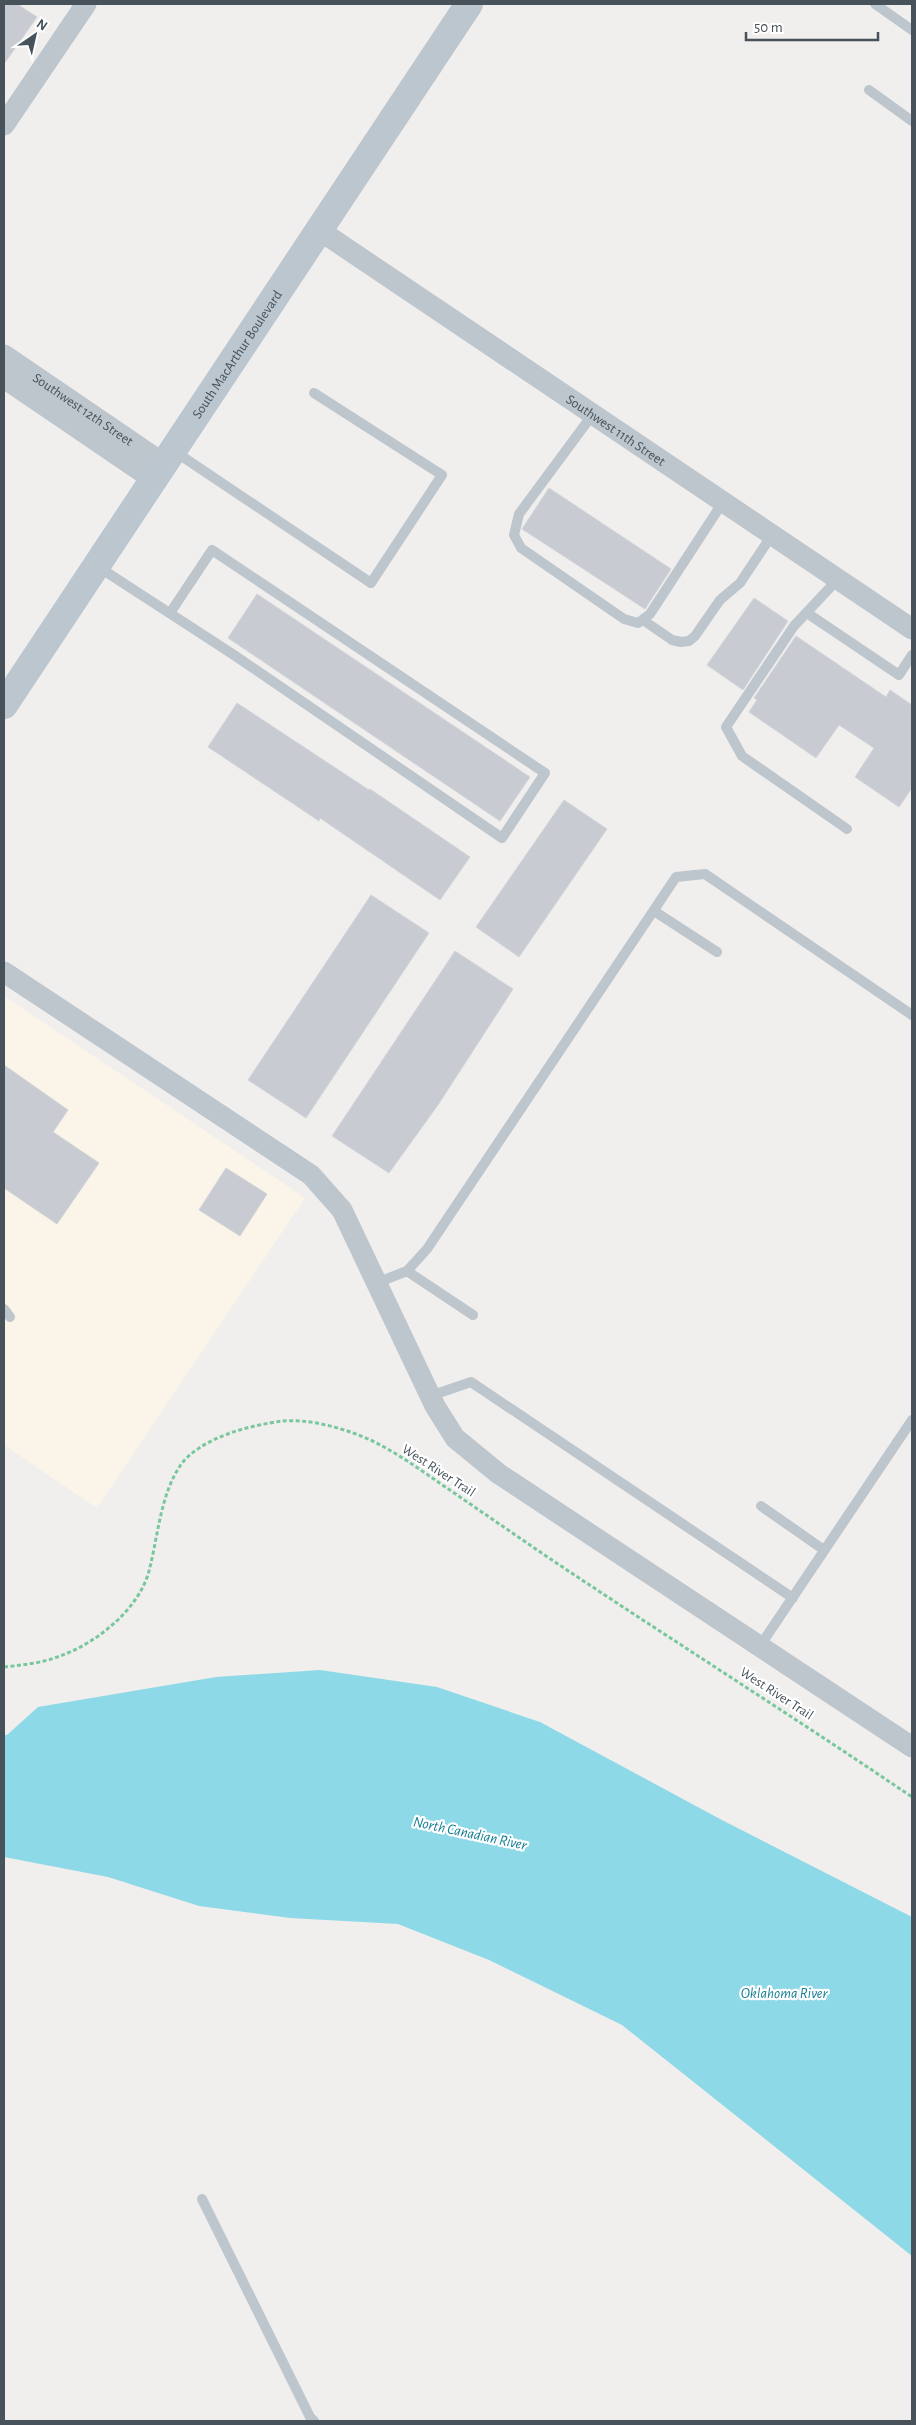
<svg xmlns="http://www.w3.org/2000/svg" width="916" height="2425" font-family="'Alegreya Sans',sans-serif">
<style>
.commercial{fill:#fbf4e8}
.water{fill:#8ed9e7}
.building{fill:#c8cbd1;stroke:#d2d5d9}
.lines{fill:none;stroke-linecap:round;stroke-linejoin:round}
.path{stroke:#79c89d;stroke-width:3;stroke-dasharray:4 2.5;stroke-linecap:butt}
.service{stroke:#bdc6cc;stroke-width:10}
.minor{stroke:#bdc6cc;stroke-width:21}
.secondary{stroke:#bbc6cf;stroke-width:28}
.labels{text-anchor:middle;stroke-width:4.5;stroke-linejoin:round;paint-order:stroke}
.street-label{font-size:14px;fill:#47525a;stroke:#fff}
.water-label{font-size:15px;font-style:italic;fill:#147e92;stroke:#fff}
</style>
<rect width="100%" height="100%" fill="#f1eeee"/>
<path class="commercial" d="M4,996L305,1198L97,1508L4,1445Z"/>
<path class="water" d="M320,1670L437,1687L540,1722L720,1819L912,1917V2256L622,2025L489,1960L398,1924L290,1918L199,1906L108,1877L4,1857V1735H7L38,1707L216,1677Z"/>
<path class="building" d="M4,4H17L37,17L4,64Z
M549,488L671,569L645,609L522,529Z
M257,594L530,777L500,821L228,638Z
M754,598L788,621L743,690L707,665Z
M796,636L886,697L890,690L912,705V788L899,807L855,777L874,748L839,725L816,758L749,712L757,700L754,698Z
M237,703L369,790L370,789L470,857L440,900L320,818L319,821L208,747Z
M564,800L607,829L519,957L476,927Z
M371,895L429,933L306,1118L248,1080Z
M455,951L513,989L438,1105L389,1173L332,1136Z
M4,1065L68,1110L53,1132L99,1163L57,1224L4,1188Z
M226,1168L267,1194L240,1236L199,1210Z"/>
<g class="lines">
<path class="path" d="M4,1667C23,1665 42,1663 60,1656C97,1643 139,1609 149,1571C158,1537 160,1496 180,1466C199,1438 250,1425 283,1421C307,1419 334,1426 356,1434C386,1445 415,1466 441,1484C476,1508 511,1532 546,1556C667,1637 791,1715 912,1797"/>
<path class="service" d="M875,4L912,30
M869,90L912,121
M593,414L519,514L514,535L521,548L624,619L638,623L650,614L723,502
M174,451L371,583L442,475L314,393
M97,566L234,655L502,838L545,773L212,550L170,613
M838,579L794,626L726,727L742,756L847,829
M807,613L899,675L912,655
M643,620L672,640L681,642L689,641L695,636L720,600L740,583L772,535
M654,911L717,952
M407,1271L473,1315
M376,1283L407,1271L427,1249L676,877L705,874L912,1015
M4,1309L10,1317
M430,1396L471,1382L793,1598
M761,1506L824,1550
M760,1646L912,1420
M202,2199L310,2417L314,2421"/>
<g class="minor">
<path d="M4,125L86,4"/>
<path id="s1" d="M319,230L912,629"/>
<path id="s2" d="M4,355L164,464"/>
<path d="M4,378L154,480"/>
<path d="M4,972L311,1175L342,1210L435,1406L455,1438L499,1474L912,1747"/>
</g>
<path class="secondary" id="s3" d="M4,705L469,4"/>
</g>
<g class="labels">
<g class="street-label">
<text dy="5" stroke="none"><textPath href="#s3" startOffset="421">South MacArthur Boulevard</textPath></text>
<text dy="5" stroke="none"><textPath href="#s2" startOffset="96">Southwest 12th Street</textPath></text>
<text dy="5" stroke="none"><textPath href="#s1" startOffset="358">Southwest 11th Street</textPath></text>
<text transform="translate(439 1470) rotate(33)" y="5">West River Trail</text>
<text transform="translate(777 1693) rotate(33)" y="5">West River Trail</text>
</g>
<g class="water-label">
<text transform="translate(470 1833) rotate(12)" y="5">North Canadian River</text>
<text x="784" y="1998">Oklahoma River</text>
</g>
</g>
<rect width="916" height="2425" fill="none" stroke="#47525a" stroke-width="10"/>
<g transform="translate(35 35) rotate(34)" stroke="#ffffff" stroke-width="4" paint-order="stroke">
<path d="M0-4L9 19L0 12L-9 19Z" fill="#47525a"/>
<text y="-8" font-size="14" font-weight="bold" text-anchor="middle" fill="#47525a">N</text>
</g>
<path d="M746 32v8h132v-8" fill="none" stroke="#47525a" stroke-width="2.5"/>
<text x="754" y="32" font-size="15" fill="#47525a" stroke="#ffffff" stroke-width="4" paint-order="stroke">50 m</text>
</svg>
